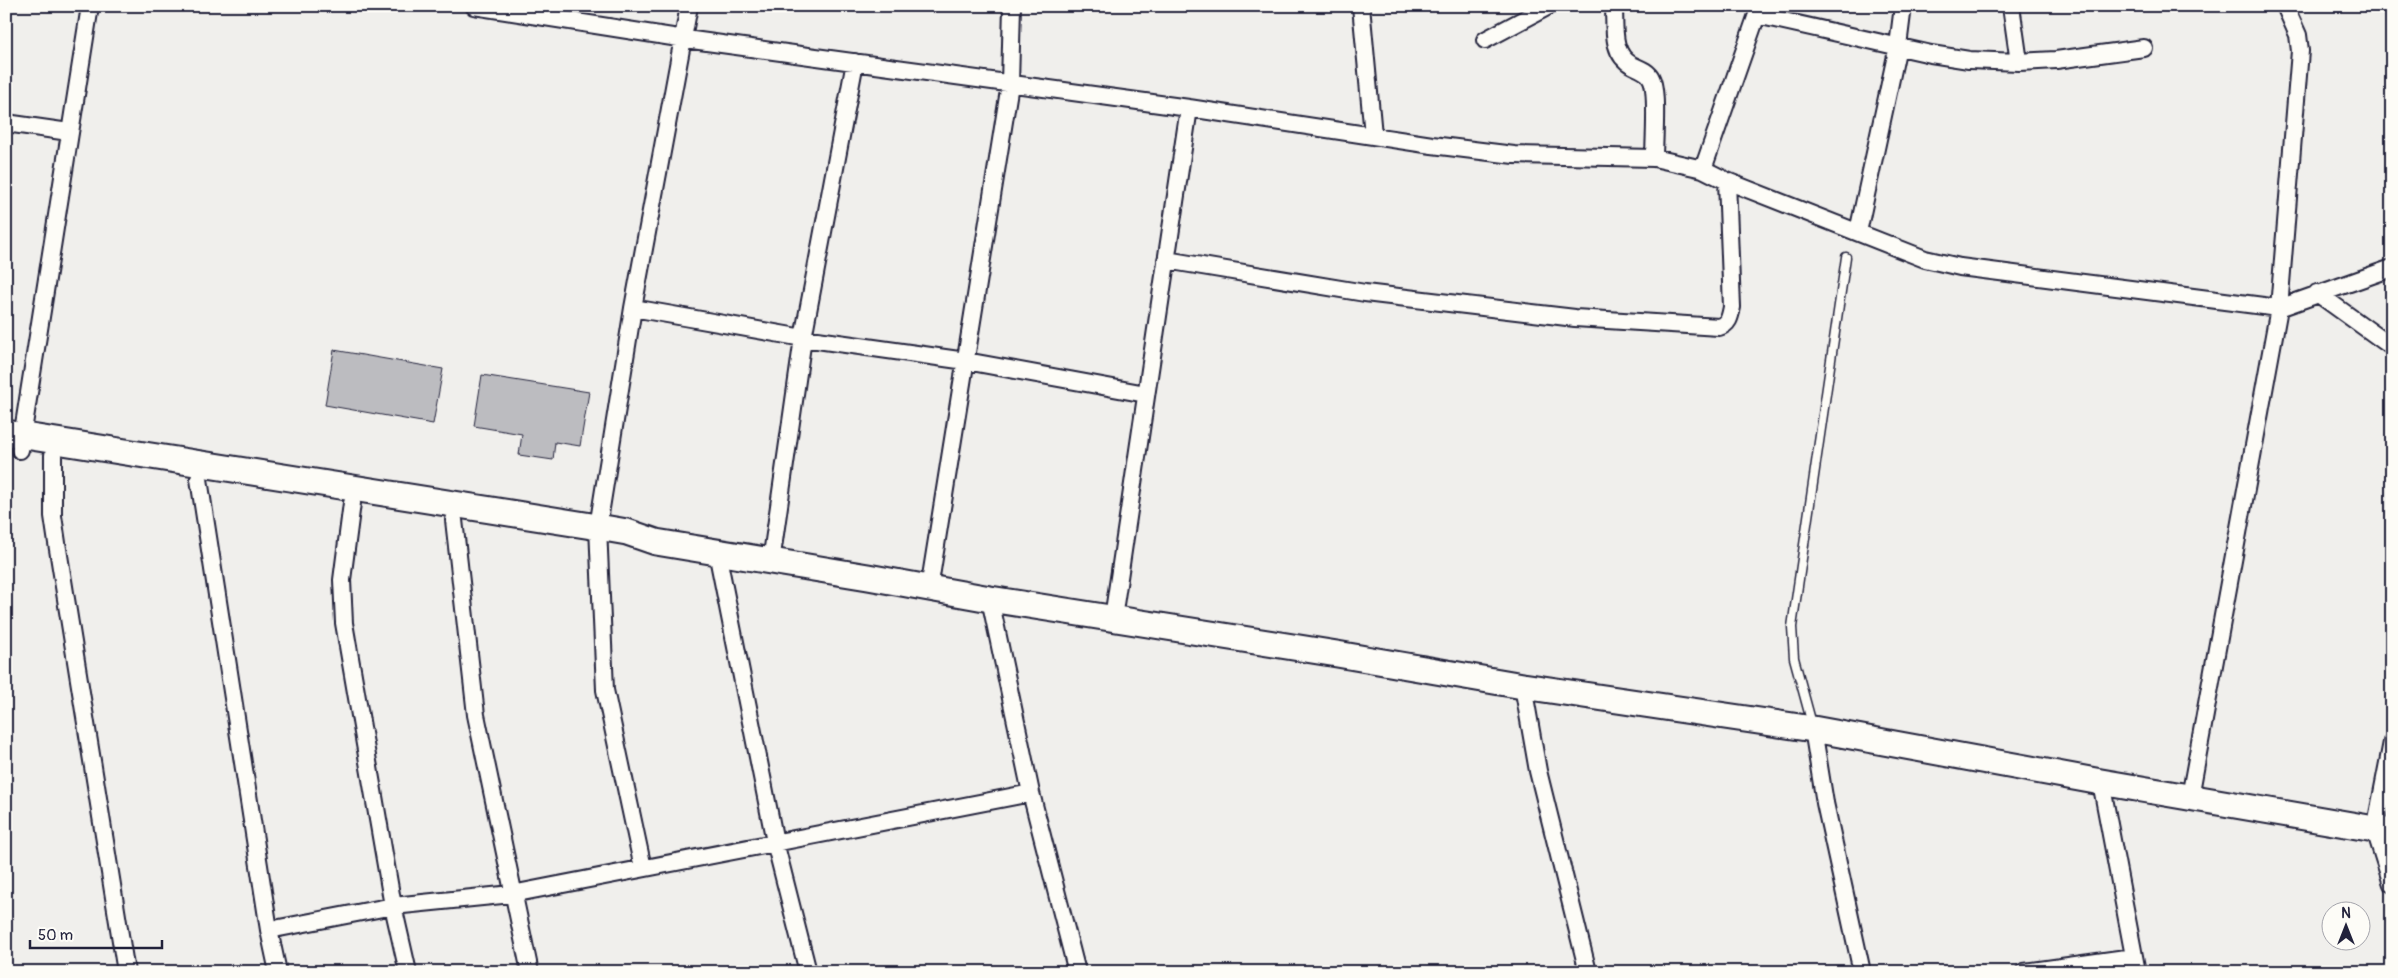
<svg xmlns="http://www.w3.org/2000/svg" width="2398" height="978" font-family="Pangolin,sans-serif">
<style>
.building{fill:#bcbcc0;stroke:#22223b}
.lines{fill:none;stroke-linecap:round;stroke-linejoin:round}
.lane-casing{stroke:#22223b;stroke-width:11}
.street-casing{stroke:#22223b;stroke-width:20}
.primary-casing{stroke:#22223b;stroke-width:29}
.lane{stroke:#fdfcf7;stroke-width:8}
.street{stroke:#fdfcf7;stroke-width:16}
.primary{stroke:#fdfcf7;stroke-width:25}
</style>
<rect width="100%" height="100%" fill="#f0efec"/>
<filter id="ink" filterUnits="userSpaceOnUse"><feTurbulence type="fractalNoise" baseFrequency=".02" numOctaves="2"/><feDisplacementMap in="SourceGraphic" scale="10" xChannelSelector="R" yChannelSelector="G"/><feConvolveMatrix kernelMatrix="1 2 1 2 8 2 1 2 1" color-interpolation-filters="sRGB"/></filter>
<g filter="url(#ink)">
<path class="building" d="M334,350L443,369L433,424L325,405Z
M482,375L589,392L580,446L555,442L553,460L519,455L522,434L474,426Z"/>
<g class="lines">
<defs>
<path id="lane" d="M1812,724L1794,658L1792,627L1846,257"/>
<path id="street" d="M474,6L685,39L1189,108L1432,145L1514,155L1654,158L1703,169L1727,181L1925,259L1960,267L2279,308L2392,268
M1361,6L1373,135
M1614,6C1615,27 1611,54 1632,65C1638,68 1648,71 1651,78C1658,90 1654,142 1654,158
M2011,6L2019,62
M1757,15L1931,54L1969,60L2019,62L2056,60L2144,48
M1485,40L1549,6
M6,123L69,132
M1703,169L1760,6
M1858,232L1898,46L1903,6
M1166,260L1365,293L1575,318L1719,327C1729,324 1730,317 1732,307L1727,181
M2317,293L2392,347
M633,308L803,338L966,361L1146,394
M20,450L90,6
M53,455V516L57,543L126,972
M199,479L269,930L278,972
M352,503L342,580L344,623L393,906L408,972
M454,520L476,715L530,972
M717,552L775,842L808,972
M771,562L803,338L855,62
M929,589L1010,84L1012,6
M990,599L1031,793L1077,972
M1113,618L1189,108
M1523,686L1538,771L1588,972
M1813,729L1825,803L1862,972
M2392,742L2375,830L2392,884
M2101,782L2137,972
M2190,797L2279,308L2300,51L2298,35L2285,6
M643,868L605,690L598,527L633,308L689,6
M269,930L393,906L512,894L1031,793
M2024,972L2133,957"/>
<path id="primary" d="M6,433L598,527L627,532L656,542L868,577L990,599L1337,654L1523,686L1813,729L2101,782L2392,832"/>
</defs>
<use href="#lane" class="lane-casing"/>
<use href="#street" class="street-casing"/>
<use href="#primary" class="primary-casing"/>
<use href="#lane" class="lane"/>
<use href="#street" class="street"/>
<use href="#primary" class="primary"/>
</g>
</g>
<rect width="2398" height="978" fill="none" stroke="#fdfcf7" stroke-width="25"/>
<rect x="12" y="12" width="2373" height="953" fill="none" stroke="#22223b" stroke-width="2" filter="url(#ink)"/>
<g transform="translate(2346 926)"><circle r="24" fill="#fdfcf7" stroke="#a5a5ac"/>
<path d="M0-4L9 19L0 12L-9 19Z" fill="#22223b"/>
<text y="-8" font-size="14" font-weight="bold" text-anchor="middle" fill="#22223b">N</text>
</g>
<path d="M30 940v8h132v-8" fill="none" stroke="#22223b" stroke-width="2.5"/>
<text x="38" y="940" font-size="15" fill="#22223b" stroke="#fdfcf7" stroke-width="4" paint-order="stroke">50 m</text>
</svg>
